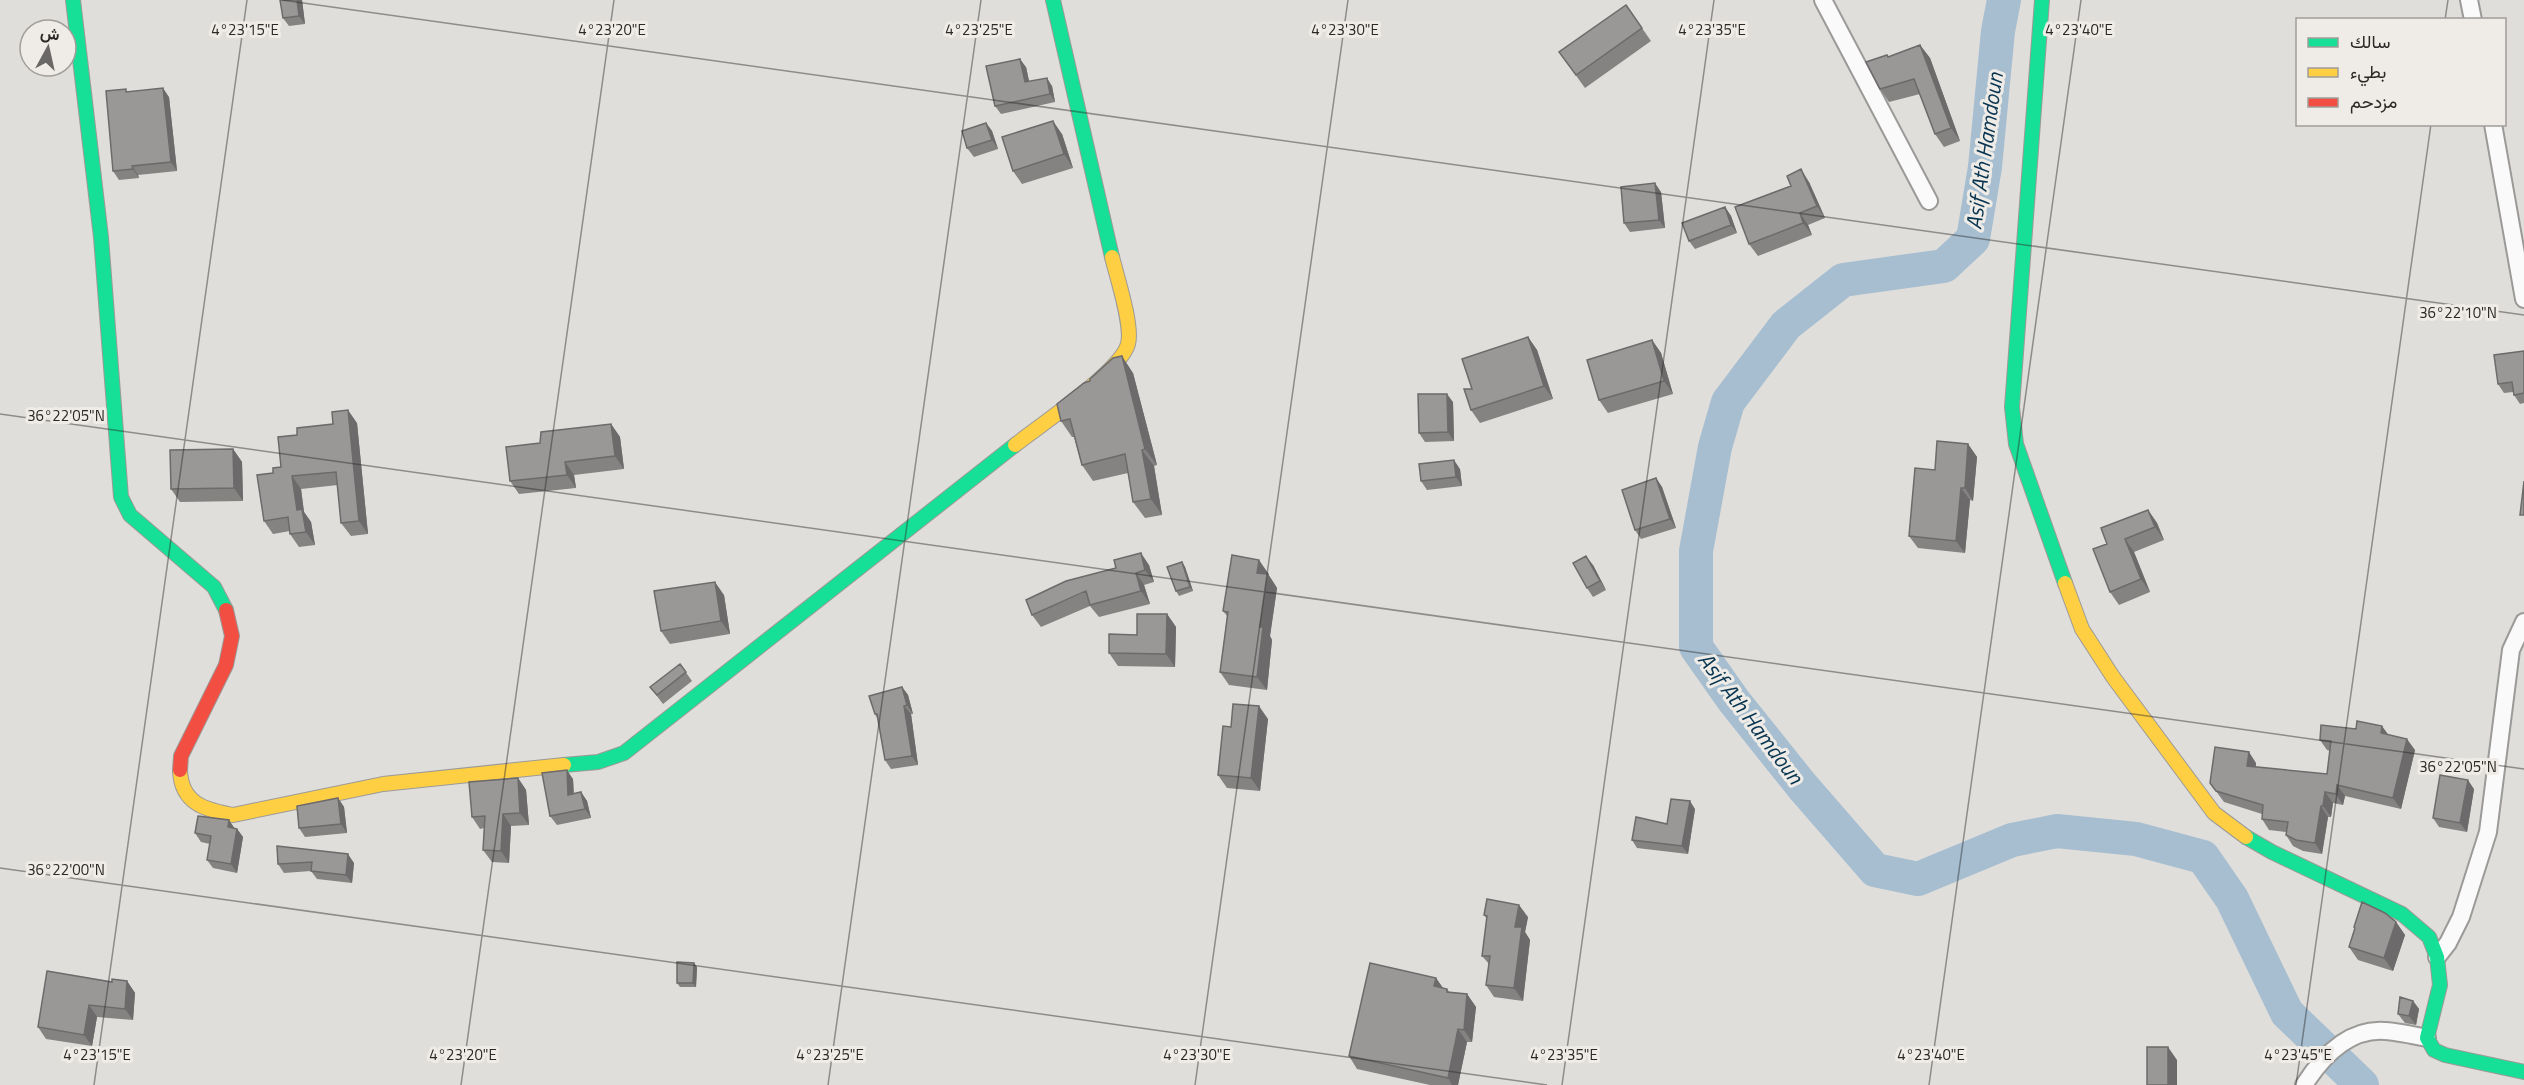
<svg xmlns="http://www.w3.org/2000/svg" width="2524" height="1085" font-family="'Titillium Web',Vazirmatn,sans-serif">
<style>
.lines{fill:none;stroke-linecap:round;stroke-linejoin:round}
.river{stroke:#a6bed0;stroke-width:34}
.street-casing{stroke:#9b9a98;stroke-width:20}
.fast-casing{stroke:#9b9a98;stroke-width:16}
.slow-casing{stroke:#9b9a98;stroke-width:16}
.jam-casing{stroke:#9b9a98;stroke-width:16}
.street{stroke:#fafafa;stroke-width:16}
.fast{stroke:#16e098;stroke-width:14}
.slow{stroke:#ffcf43;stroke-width:14}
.jam{stroke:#f24e42;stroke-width:14}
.wall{fill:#848382}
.shaded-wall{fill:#6c6a6a}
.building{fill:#9a9897;stroke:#6c6a6a;stroke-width:1.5}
.ticks{fill:none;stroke:#2a2927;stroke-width:1.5;stroke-opacity:0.45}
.labels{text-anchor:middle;stroke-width:6;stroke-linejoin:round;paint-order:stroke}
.water-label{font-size:22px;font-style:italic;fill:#073551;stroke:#efebe6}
.ticks-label{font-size:15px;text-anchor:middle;fill:#2a2927;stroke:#efebe6;stroke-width:6;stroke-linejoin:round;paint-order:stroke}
</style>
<rect width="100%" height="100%" fill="#e0dedb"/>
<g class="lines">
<path class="river" d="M2004,0L1998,31L1985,167L1973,239L1944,266L1843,280L1786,325L1728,402L1715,447L1696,551V647L1734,701L1802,786L1875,870L1918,879L2012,840L2057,831L2136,839L2203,857L2232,899L2287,1013L2362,1085"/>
<defs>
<path id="street" d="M1823,0L1929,201
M2469,0L2473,20
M2493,124L2524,299
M2437,957L2448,943L2461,917L2488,832L2511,650L2524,622
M2304,1085C2322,1057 2348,1028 2385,1031C2399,1032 2413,1035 2427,1038"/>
<path id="fast" d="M73,0L101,237L121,497L130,515L214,587L226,610
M1053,0L1112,257
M2042,0L2012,407L2016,444L2065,583
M564,765L598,762L624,753L1015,445
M2246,837L2272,852L2402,914L2429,937L2437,957L2440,985L2427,1038L2434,1050L2445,1055L2524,1072"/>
<path id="slow" d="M1015,445C1039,426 1121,371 1128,344C1133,326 1117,277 1112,257
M2065,583L2082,629L2113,677L2214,813L2246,837
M180,770C181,804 206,810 233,815L383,784L564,765"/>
<path id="jam" d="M180,770L181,756L226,665L232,636L226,610"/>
</defs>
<use href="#street" class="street-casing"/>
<use href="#fast" class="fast-casing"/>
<use href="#slow" class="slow-casing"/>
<use href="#jam" class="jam-casing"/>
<use href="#street" class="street"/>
<use href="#fast" class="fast"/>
<use href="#slow" class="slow"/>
<use href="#jam" class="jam"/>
</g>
<path class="wall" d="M302,0L305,24L289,26L283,18Z
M1626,5L1651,41L1585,88L1559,52Z
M1920,45L1930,58L1960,141L1944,147L1935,134L1920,94L1889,102L1880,89L1887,55L1888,57Z
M1026,67L1029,81L1052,86L1055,102L1001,114L995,106Z
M128,92L169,97L177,171L138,175L139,178L119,180L113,171Z
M986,123L992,131L998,149L974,157L967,148Z
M1062,134L1073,168L1022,184L1013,171Z
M1809,182L1825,218L1808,225L1812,235L1758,256L1749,244Z
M1661,192L1665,228L1630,232L1624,223Z
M1725,207L1731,216L1737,233L1695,249L1689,241Z
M1528,337L1537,350L1553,399L1480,423L1471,410L1472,389Z
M1652,340L1661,353L1673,394L1608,413L1599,400Z
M2524,351V403L2520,404L2514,395L2513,392L2504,393L2498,384Z
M1133,373L1157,465L1154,466L1162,515L1145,518L1133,502L1128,473L1093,481L1082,465L1074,437H1072L1061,421Z
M1453,402L1454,441L1425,442L1419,433Z
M357,423L368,534L351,536L341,523L338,485L301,489L304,512L311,522L315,545L299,547L290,534V531L273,534L264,521L273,473L281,467L297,435L333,424Z
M611,424L620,437L624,469L574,475L576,488L519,494L510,481L540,443Z
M1968,444L1977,457L1973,501L1970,500L1965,553L1918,548L1909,536L1935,470Z
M233,449L242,462L243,501L180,502L171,489Z
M1460,469L1462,486L1427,490L1421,481Z
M1656,478L1662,487L1676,528L1641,539L1635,530Z
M2148,510L2157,523L2164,540L2134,552L2150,592L2119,605L2110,592L2107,544Z
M1182,562L1185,567L1193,591L1179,596L1176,591Z
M1149,565L1154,582L1144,585L1150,604L1099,617L1090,606L1041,627L1032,615Z
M1593,565L1606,590L1593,597L1587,588Z
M1268,573V574L1277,588L1270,636L1272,640L1267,690L1229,685L1220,672L1227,616L1223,611Z
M724,595L730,634L670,644L661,631Z
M1167,614L1176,627L1175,667L1118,666L1109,653Z
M680,664L692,681L663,704L650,687Z
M902,687L908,695L913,714H911L918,765L891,769L885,760L878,720L875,714Z
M1268,719L1260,791L1227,788L1218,775L1231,727Z
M2389,735L2415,750L2401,809L2345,796L2343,805L2333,803L2331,817H2328L2322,854L2303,851L2293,846L2286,835V832L2269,830L2262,819V814L2224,802L2210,783L2256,763V767L2327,774L2330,751L2327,750L2320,740Z
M518,778L526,790L529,825L511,826L509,863L492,862L483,850L484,828L480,829L472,817Z
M573,779L574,794L581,792L587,801L591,818L557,825L550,816Z
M2474,789L2467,832L2439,827L2433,818Z
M338,798L344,807L347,833L305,837L299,828Z
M1695,809L1688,854L1637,848L1632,840L1667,824Z
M229,820L234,828L237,829L243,837L237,873L213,868L207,860L210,844L201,842L195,833Z
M277,846L354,863L352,883L317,879L311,871L284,873L278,864Z
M1484,915L1528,917L1525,932L1530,940L1523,1001L1494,997L1486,985L1489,964L1482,956L1487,919Z
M2396,922L2405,935L2393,971L2358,960L2349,947L2355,929L2354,927Z
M697,967L696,987H680L677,983Z
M1436,978L1443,988L1447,989L1450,993L1467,994L1476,1007L1472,1042H1467L1458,1085H1430L1357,1069L1349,1056Z
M127,981L135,993L133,1020L97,1017L92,1046L46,1039L38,1027L112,982Z
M2413,1001L2419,1009L2416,1025L2405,1023L2398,1014Z"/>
<path class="shaded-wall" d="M297,0H302L305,24L299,16Z
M1920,45L1930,58L1960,141L1951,128Z
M1020,59L1026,67L1031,90L1025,82Z
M1047,78L1052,86L1055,102L1050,94Z
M163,88L169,97L177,171L171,162Z
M1053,121L1062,134L1073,168L1064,154Z
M986,123L992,131L998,149L992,140Z
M132,166L138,175L139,178L133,169Z
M1801,169L1809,182L1825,218L1817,206Z
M1655,183L1661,192L1665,228L1659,220Z
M1725,207L1731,216L1737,233L1731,225Z
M1800,213L1808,225L1812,235L1803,223Z
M1528,337L1537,350L1553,399L1544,386Z
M1652,340L1661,353L1673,394L1664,381Z
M1122,356L1133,373L1157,465L1145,449Z
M1447,394L1453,402L1454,441L1448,432Z
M348,410L357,423L368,534L359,521Z
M611,424L620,437L624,469L615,456Z
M1968,444L1977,457L1973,501L1965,488Z
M233,449L242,462L243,501L234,488Z
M1142,450L1154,466L1162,515L1151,499Z
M1454,460L1460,469L1462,486L1456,477Z
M565,462L574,475L576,488L567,475Z
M292,476L301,489L304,512L311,522L315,545L306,532L297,510Z
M1656,478L1662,487L1676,528L1670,519Z
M1961,488L1970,500L1965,553L1956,541Z
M2148,510L2157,523L2164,540L2155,527Z
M2125,539L2134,552L2150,592L2141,579Z
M1141,553L1149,565L1154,582L1145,570Z
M1586,556L1593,565L1606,590L1600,581Z
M1259,560L1268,573L1266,586L1257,573Z
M1182,562L1185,567L1193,591L1190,587Z
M1136,573L1144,585L1150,604L1141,591Z
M1268,574L1277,588L1270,636L1272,640L1267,690L1257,677L1260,627Z
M715,582L724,595L730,634L721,621Z
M1167,614L1176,627L1175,667L1166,654Z
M902,687L908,695L913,714L907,705Z
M904,706L911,714L918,765L912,756Z
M1259,706L1268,719L1260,791L1251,778Z
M2382,726L2390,737L2381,733Z
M2407,739L2415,750L2401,809L2393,798Z
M2249,752L2256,763L2254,777L2247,766Z
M567,770L573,779L574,804L568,795Z
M518,778L526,790L529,825L520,813Z
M2468,780L2474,789L2467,832L2460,823Z
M2337,785L2345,796L2343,805L2336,794Z
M581,792L587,801L591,818L585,809Z
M2325,792L2333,803L2331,817L2323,806Z
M338,798L344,807L347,833L341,824Z
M1690,801L1695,809L1688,854L1682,846Z
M2321,806L2328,817L2322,854L2315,843Z
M503,814L511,826L509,863L501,851Z
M229,820L235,829L228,827Z
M237,829L243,837L237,873L231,864Z
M348,854L354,863L352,883L346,875Z
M1519,905L1528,917L1525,932L1530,940L1523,1001L1514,988L1515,927Z
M2396,922L2405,935L2393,971L2384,958Z
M694,963L697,967L696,987L693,983Z
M1436,978L1445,991L1434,986Z
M127,981L135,993L133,1020L125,1009Z
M1467,994L1476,1007L1472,1042L1464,1030Z
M2413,1001L2419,1009L2416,1025L2409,1016Z
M89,1005L97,1017L92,1046L84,1035Z
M1458,1029L1467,1042L1458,1085H1452L1448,1078Z
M2168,1047L2177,1060V1085H2168Z"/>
<path class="building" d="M280,0H297L299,16L283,18Z
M1626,5L1642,28L1576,75L1559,52Z
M1920,45L1951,128L1935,134L1914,79L1880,89L1866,62L1887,55L1888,57Z
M1020,59L1025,82L1047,78L1050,94L995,106L986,66Z
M163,88L171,162L132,166L133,169L113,171L106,91L126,89V92Z
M1053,121L1064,154L1013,171L1002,137Z
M986,123L992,140L967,148L962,131Z
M1801,169L1817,206L1800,213L1803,223L1749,244L1735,207L1791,186L1787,176Z
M1655,183L1659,220L1624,223L1621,187Z
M1725,207L1731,225L1689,241L1682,223Z
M1528,337L1544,386L1471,410L1464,389H1472L1462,359Z
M1652,340L1664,381L1599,400L1587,360Z
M2524,351V393L2514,395L2512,382L2498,384L2494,355Z
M1122,356L1145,449L1142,450L1151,499L1133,502L1125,454L1082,465L1070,419L1061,421L1057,404L1084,383L1090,381V379L1113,358Z
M1418,394H1447L1448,432L1419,433Z
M348,410L359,521L341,523L336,472L292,476L297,510L302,509L306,532L290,534L288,517L264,521L257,475L273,473V468L281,467L278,437L297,435V428L333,424L332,412Z
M611,424L615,456L565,462L567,475L510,481L506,447L540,443L541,432Z
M1937,441L1968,444L1965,488H1961L1956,541L1909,536L1915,468L1935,470Z
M233,449L234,488L171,489L170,450Z
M1454,460L1456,477L1421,481L1419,464Z
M1656,478L1670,519L1635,530L1622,490Z
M2524,481V515H2520Z
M2148,510L2155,527L2125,539L2141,579L2110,592L2093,549L2107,544L2101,528Z
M1141,553L1145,570L1136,573L1141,591L1090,605L1086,591L1032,615L1026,600L1066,581L1116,568L1114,560Z
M1232,555L1259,560L1257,573L1268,574L1260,627H1263L1257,677L1220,672L1228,612L1223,611Z
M1586,556L1600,581L1587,588L1573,563Z
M1182,562L1190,587L1176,591L1167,567Z
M715,582L721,621L661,631L654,591Z
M1137,614H1167L1166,654L1109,653V634L1137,635Z
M680,664L686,672L657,695L650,687Z
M902,687L907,705L904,706L912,756L885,760L877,714H875L869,696Z
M1233,704L1259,706L1251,778L1218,775L1223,726L1231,727Z
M2357,721L2382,726L2381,733L2407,739L2393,798L2337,785L2336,794L2325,792L2323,806H2321L2315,843L2296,840L2286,835L2288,822L2262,819L2263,805L2216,791L2210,783L2215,747L2249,752L2247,766L2327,774L2331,741L2320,740L2321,725L2356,729Z
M567,770L568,795L581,792L585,809L550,816L542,773Z
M2440,775L2468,780L2460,823L2433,818Z
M518,778L520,813L503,814L501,851L483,850L485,816L472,817L469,782Z
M338,798L341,824L299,828L297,806Z
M1671,799L1690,801L1682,846L1632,840L1636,817L1667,824Z
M198,816L229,820L228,827L237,829L231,864L207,860L211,836L195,833Z
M277,846L348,854L346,875L311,871L312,862L278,864Z
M1487,899L1519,905L1515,927H1522L1514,988L1486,985L1490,956H1482L1487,916L1484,915Z
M2362,902L2385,913L2396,922L2384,958L2349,947L2355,928L2354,927Z
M677,962L694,963L693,983H677Z
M1370,963L1436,978L1434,986L1447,989V992L1467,994L1464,1030L1458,1029L1448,1078L1349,1056Z
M47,971L112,982V979L127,981L125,1009L89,1005L84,1035L38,1027Z
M2400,997L2413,1001L2409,1016L2398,1014Z
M2147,1047H2168V1085H2147Z"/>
<path class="ticks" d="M282,0L2524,315M2445,20L2448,0M0,414L2524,769M0,868L1547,1085M94,1085L247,0M461,1085L614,0M828,1085L981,0M1195,1085L1348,0M1562,1085L1714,0M1929,1085L2081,0M2296,1085L2431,124"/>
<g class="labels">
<g class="water-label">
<text transform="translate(1984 151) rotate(-82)" y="8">Asif Ath Hamdoun</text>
<text transform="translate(1751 718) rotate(53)" y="8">Asif Ath Hamdoun</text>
</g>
</g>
<g class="ticks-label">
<text x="245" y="35">4°23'15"E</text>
<text x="612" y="35">4°23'20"E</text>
<text x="979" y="35">4°23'25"E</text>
<text x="1345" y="35">4°23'30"E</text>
<text x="1712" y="35">4°23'35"E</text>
<text x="2079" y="35">4°23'40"E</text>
<text x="2458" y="318">36°22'10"N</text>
<text x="66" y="421">36°22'05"N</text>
<text x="2458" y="772">36°22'05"N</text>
<text x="66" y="875">36°22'00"N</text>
<text x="97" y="1060">4°23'15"E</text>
<text x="463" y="1060">4°23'20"E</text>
<text x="830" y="1060">4°23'25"E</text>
<text x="1197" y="1060">4°23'30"E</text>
<text x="1564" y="1060">4°23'35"E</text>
<text x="1931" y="1060">4°23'40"E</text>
<text x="2298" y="1060">4°23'45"E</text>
</g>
<rect x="2296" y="18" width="210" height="108" fill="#efebe6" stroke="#a09d9a" stroke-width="1.5"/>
<rect x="2308" y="38" width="30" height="9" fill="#16e098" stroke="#a09d9a" stroke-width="1.5"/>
<text x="2350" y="48" font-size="18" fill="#2a2927">سالك</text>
<rect x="2308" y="68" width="30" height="9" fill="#ffcf43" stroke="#a09d9a" stroke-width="1.5"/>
<text x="2350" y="78" font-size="18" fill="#2a2927">بطيء</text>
<rect x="2308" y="98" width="30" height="9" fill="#f24e42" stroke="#a09d9a" stroke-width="1.5"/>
<text x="2350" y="108" font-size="18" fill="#2a2927">مزدحم</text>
<g transform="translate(48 48) rotate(8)"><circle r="28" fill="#efebe6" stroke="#a09d9a" stroke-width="1.5"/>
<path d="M0-4.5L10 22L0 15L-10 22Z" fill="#6a6866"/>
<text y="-9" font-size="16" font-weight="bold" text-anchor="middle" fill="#2a2927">ش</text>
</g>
</svg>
